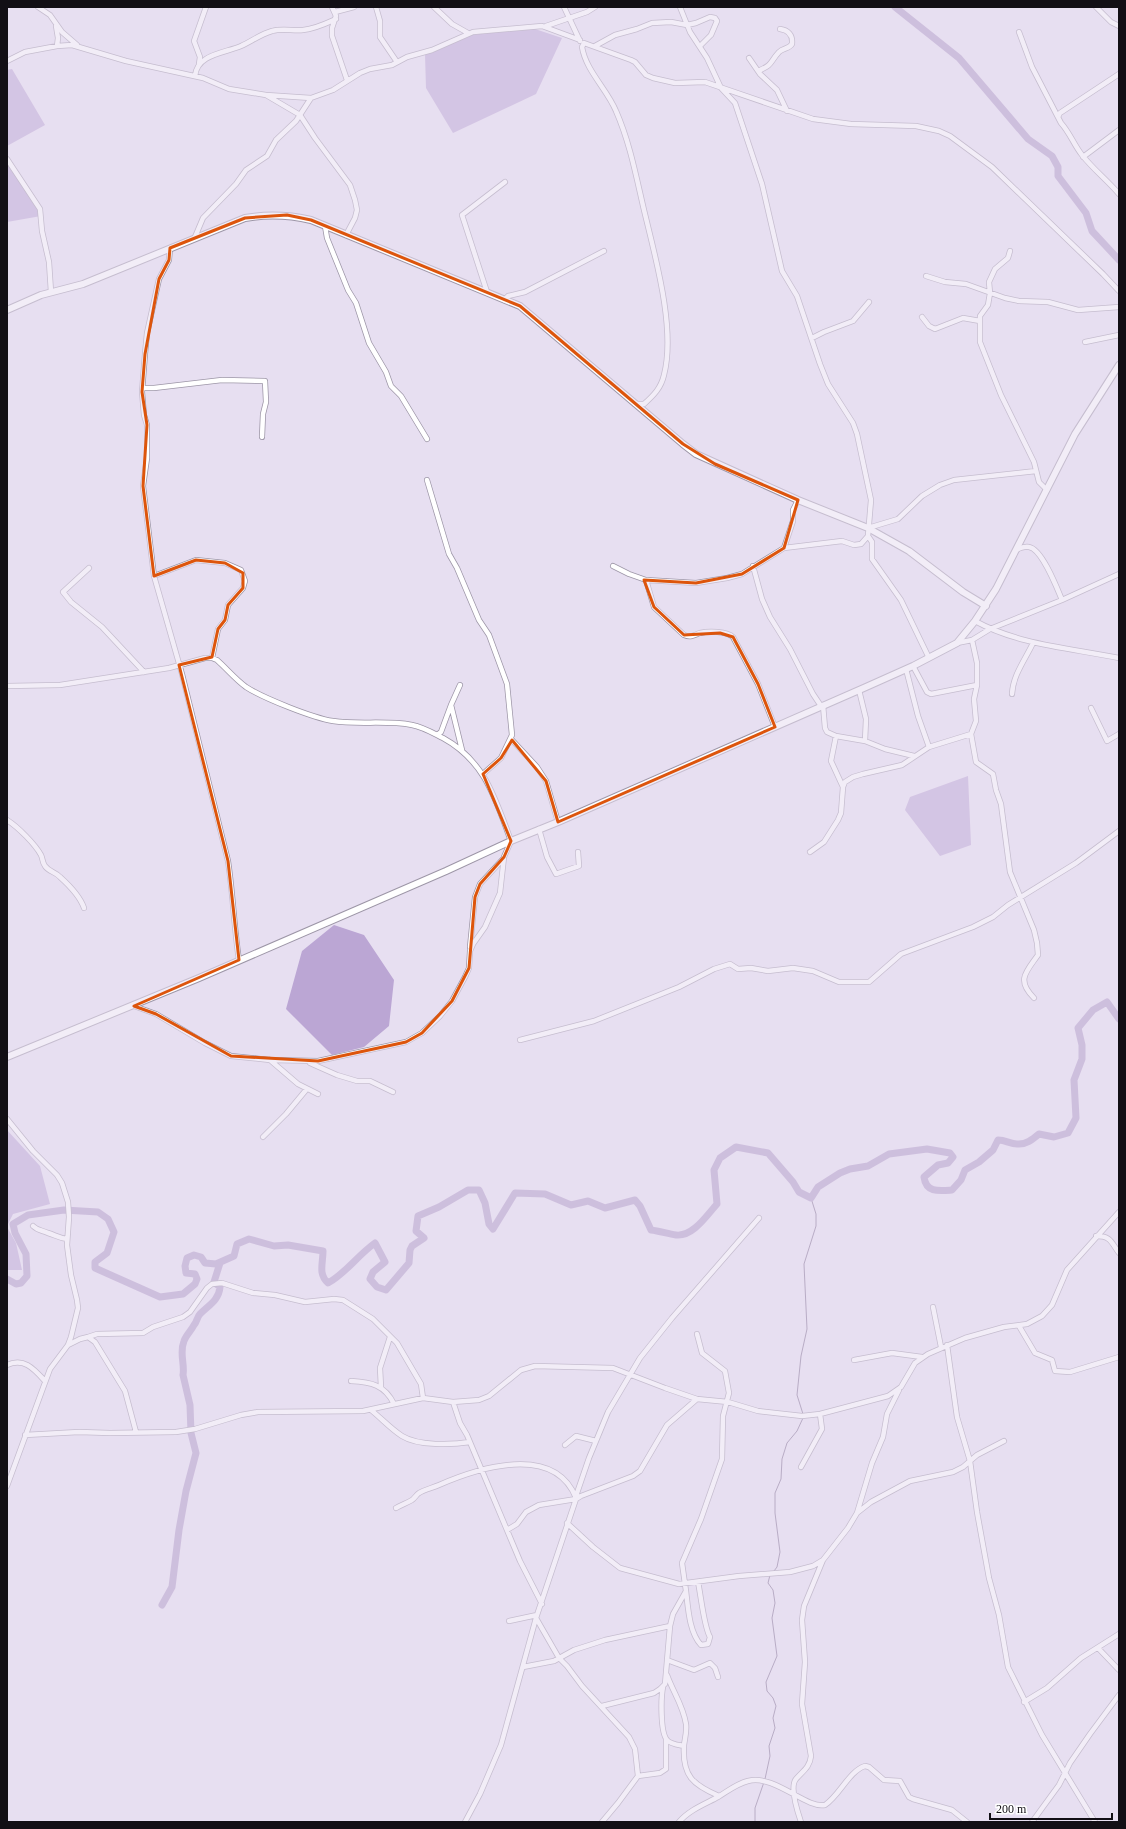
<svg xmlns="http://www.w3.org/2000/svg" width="1126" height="1829" font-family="'Times New Roman',serif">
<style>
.forest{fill:#bba6d4}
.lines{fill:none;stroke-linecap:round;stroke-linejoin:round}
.stream{stroke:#7f7091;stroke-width:1}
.river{stroke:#ae99c6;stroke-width:7}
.minor-casing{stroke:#9d96a7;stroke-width:6}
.tertiary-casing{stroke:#9d96a7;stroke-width:8}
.minor{stroke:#fff;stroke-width:4.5}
.tertiary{stroke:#fff;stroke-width:6}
.marked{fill:none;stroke:#dd550c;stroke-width:3;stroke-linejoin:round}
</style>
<rect width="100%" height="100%" fill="#e7dff1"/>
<path class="forest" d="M532,28L562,38L536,94L453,133L426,88L425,54L470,35Z
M12,69L45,125L7,146V70Z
M7,160L32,194L41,216L7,222Z
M968,776L971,845L940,856L905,810L910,797Z
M334,925L364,935L394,980L389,1026L364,1047L332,1055L286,1009L302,951Z
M7,1130L40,1166L50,1204L13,1214L7,1226Z
M7,1227L16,1243L22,1270H7Z"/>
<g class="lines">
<path class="stream" d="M803,1414L797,1395L801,1356L807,1329L804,1264L816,1226V1214L811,1198
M774,1571L777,1567L780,1552L775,1513V1493L781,1479L782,1459L787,1443L797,1431L803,1418
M765,1779L770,1756L769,1746L775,1728L773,1718L776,1706L773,1698L767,1691L766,1682L777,1656L772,1618L775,1603L773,1590L768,1583L770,1575
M755,1822V1808L764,1782"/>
<path class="river" d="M895,7L959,58L1028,139L1052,156L1058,167V176L1086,213L1092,231L1119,260
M7,1279L16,1284L21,1283L27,1276L26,1254L15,1233L13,1224L28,1215L64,1210L98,1212L108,1219L114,1232L107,1253L95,1262V1268L160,1297L183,1294L195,1284L197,1279L195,1274L186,1273L185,1266L187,1258L194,1255L201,1257L205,1263L216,1264L234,1256L237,1244L249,1239L274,1246L288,1245L323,1251C323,1264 318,1274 328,1283C345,1274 358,1255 375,1243L385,1262L373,1272L370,1279L377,1287L386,1290L409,1263L410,1250L412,1246L424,1238L416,1231L418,1216L439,1207L468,1190H479L485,1203L489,1224L493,1229L515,1193L545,1194L571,1205L588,1201L605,1208L635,1200L640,1206L651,1230C660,1231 668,1234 676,1235C693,1237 707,1215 717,1204L714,1170L720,1158L736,1147L768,1153L793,1182L799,1192L811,1198L818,1187L840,1173L850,1169L868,1166L889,1154L927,1149L950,1153L953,1157L948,1163L938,1165L924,1177C926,1193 939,1191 952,1190L961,1180L965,1170L979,1162L993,1150L998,1140C1006,1140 1010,1144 1017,1144C1026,1145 1033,1139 1039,1134L1054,1137L1068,1133L1076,1118L1074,1080L1082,1059V1045L1078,1028L1093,1010L1107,1002L1119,1019
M162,1605L172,1587L179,1530L186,1491L196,1453L191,1433L190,1405L183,1375C185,1364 179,1353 184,1341C186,1335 191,1331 194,1325C197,1322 197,1317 200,1314C209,1305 219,1300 220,1287L214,1282L220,1263"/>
<defs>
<path id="minor" d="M38,7L50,15L62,32L77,45
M332,7L336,16L332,28V36L347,80
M376,7L380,21V37L397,62
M434,7L452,24L468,33
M564,7L580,41
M680,7L690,32L707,58L721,88L735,103L762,184L782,271L797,296L820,364L828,384L853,423L857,434L871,500L868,536L861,544L854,545L842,541L784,548
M1096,7L1111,22L1119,26
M335,12L354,7
M56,26L58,38L57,46
M546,26L587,12L595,7
M1019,32L1032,67L1061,123C1070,133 1074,145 1082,155C1093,169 1107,180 1119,194
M595,46L615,35L637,29L652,23L671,22L687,25L696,23L710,17L715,18L717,21L711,35L700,46
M749,58L760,74L777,90L787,111
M7,61L25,52L57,46L72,45L126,61L203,78L229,89L266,95L300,115L315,138L350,185L355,200L357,210L355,218L346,235
M199,64L200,57L194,41L206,7
M758,71C774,64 769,63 779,52C783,48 789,49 792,44C793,35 788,30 780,29
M195,76C197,54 225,53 241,46C252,41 261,34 272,31C282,28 293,31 303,30C315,29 325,24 336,19
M266,95L311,98
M1058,117L1060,113L1119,74
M1083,157L1119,130
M7,159L40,209L42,231L49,262L51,292
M325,226L327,238L348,290L356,303L369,343L386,372L391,386L401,396L427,439
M195,237L203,218L236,184L246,170L267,156L276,140L296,121L311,98L333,90L360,73L370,69L392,65L407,57L432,50L473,32L542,26L580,40
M170,248L169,260L159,279L147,333L145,354L142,392L144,415L147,425V458L143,486L145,502L154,576L182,674L228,861C233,894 234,927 239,960
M1010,251L1008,258L995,269L989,282L990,293L988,305L980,316V342L1001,395L1034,462L1039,482L1047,490
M926,276L945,282L966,284L1005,298L1019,301L1048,302L1078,310L1119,307
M487,292L462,215L505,182
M504,300L508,296L525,292L604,251
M922,317L929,326L935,329L963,318L980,321
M812,338L824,332L853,321L869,302
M1085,342L1119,335
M143,388H154L222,380L265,381L266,402L263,414L262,437
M635,404H644C654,395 661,388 664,375C676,329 655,256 644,210C636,176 630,143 616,111C607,89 586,71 582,47L584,43L631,60L635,62L646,75L653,78L675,83L705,82L813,119L851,124L916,126L939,131L950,136L992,167L1103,274L1119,291
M427,480L449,554L457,568L479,620L489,635L507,684L512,735L501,758L483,774
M868,528L898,519L922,496L940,485L954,480L1036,471
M868,536L872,542V559L901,600L929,658
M1016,550C1020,548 1024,546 1029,547C1042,549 1057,588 1062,600
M613,566L629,574L646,580L654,607L684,635C691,638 694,635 700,633C708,631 727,631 733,637L758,684L775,727
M753,566L762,599L770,617L790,649L813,694L821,706
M89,568L63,592L71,602L102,627L144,672
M154,576L196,560L225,563L241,570L245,581L243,588L228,605L225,620L218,629L212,658
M646,580L696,583L727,578L742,574L784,548L793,521V510L798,500
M975,621C1019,645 1070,648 1119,658
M957,643L972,640L990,629L1062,600L1119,574
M913,666L927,692L931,694L977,685
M906,669L918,716L929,747
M460,685L451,705L462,750
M7,686L60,685L169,668L205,658H212L217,660C227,669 235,679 246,687C263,698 313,718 333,721C359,725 386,720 412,725C423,727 433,733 443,738C485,761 495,798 511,841L504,857L500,893L485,927L473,944L470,951L469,968L465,977L452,1001L440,1016L422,1033L406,1042L318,1061L270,1060L231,1056L205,1043L156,1014L134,1006
M859,690L866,719L865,741L885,749L914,756
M1012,694C1013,675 1025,660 1033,643
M823,705L825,728L827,732L836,736L865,741
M1091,708L1107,741L1119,734
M971,734L976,721L974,699L977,685V663L972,640
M437,735L441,732L451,705
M836,736L831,761L843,787
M511,739L537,767L546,781L558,822
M7,820C18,827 35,844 41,855C43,859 42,862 45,866C49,872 56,872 60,877C70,886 80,896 84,908
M539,829L547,857L556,874L579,866L578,852
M810,852L824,842L838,820L841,813L843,787L845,782L853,777L863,774L902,765L929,747L971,734L976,762L993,774L996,790L1001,804L1010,872L1034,930L1037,943L1038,955C1026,972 1016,980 1034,998
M470,947L475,897L480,884L503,859
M520,1040L594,1021L679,987L714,969L730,964L738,969L751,968L768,971L793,968L813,971L839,982H869L901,954L973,927L993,917L1008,905L1076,863L1119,831
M270,1060L298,1084L318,1094
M310,1063L337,1075L357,1081H370L393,1092
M7,1119L33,1151L57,1175L62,1183L68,1202L69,1217L67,1245L71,1275L77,1300L78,1308L71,1337L68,1345L50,1369L7,1486
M263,1137L286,1114L306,1090
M33,1226C38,1231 42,1230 48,1233C55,1235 59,1238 67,1239
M1096,1236C1111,1236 1111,1242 1119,1253
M933,1307L941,1347
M1019,1326L1035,1353L1052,1360L1055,1371L1070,1372L1119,1357
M88,1337L97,1334L143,1333L153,1327L183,1317L190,1312L207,1288L212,1284L222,1283L253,1293L275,1295L305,1302L334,1299L343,1300L373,1319L397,1343L421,1384L423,1398
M68,1345L80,1339L88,1337L95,1342L125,1391L136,1432
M947,1345L957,1417L970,1461L977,1512L989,1578L999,1615L1008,1667L1042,1735L1095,1822
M854,1360L892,1353L922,1357
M7,1365C24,1357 34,1369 45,1381
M351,1381C371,1382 385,1385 394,1404
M381,1387L380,1368L390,1337
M453,1402L460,1423L467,1435L520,1561L542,1604
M371,1410C381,1418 391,1429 402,1436C418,1446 452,1445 470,1442
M25,1435L79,1432L110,1433L176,1432L195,1429L241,1415L258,1412L363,1411L423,1398L453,1402L479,1400L489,1396L521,1370L535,1366L613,1368L665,1388L697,1399
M565,1445L576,1436L596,1441
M801,1467L822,1429L820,1414
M576,1499L577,1493L589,1458L608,1412L640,1358L672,1318L759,1218
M396,1508C401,1505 407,1503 412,1500C415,1498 416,1495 419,1493C424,1490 432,1488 439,1485C478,1468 554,1443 576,1498
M857,1513L871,1502L910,1481L953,1472L963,1467L977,1455L1004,1441
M567,1523L593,1547L620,1568L679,1584L739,1576L790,1572L813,1566L823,1560
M507,1530L517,1524L526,1512L539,1505L576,1499
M686,1591C688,1607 689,1632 701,1645L708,1644L710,1637C704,1627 701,1596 698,1582
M536,1618L559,1658L567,1666L582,1686L629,1737L635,1749L638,1776L618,1803L602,1822
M509,1621L537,1615
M1098,1648L1119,1670
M667,1660L694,1670L710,1663L715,1668L718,1677
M523,1667L554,1661L574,1650L605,1640L670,1626
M667,1675C673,1692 683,1705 686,1724C687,1731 685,1738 684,1745C682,1776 693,1785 719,1796
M663,1687C661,1697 660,1732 667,1740C670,1744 679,1745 684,1746
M1024,1702L1047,1688L1081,1658L1119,1634
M602,1706L654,1693L660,1689L665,1684L670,1626L673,1614L686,1591L682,1563L701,1519L722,1459L723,1416L729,1393L725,1371L702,1353L697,1334
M638,1776L660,1773L666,1769V1739
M465,1822L480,1794L501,1745L536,1618L576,1499L581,1496L633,1476L640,1471L667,1425L697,1399L728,1402L758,1411L802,1416L820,1414L888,1396L901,1387L915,1363L928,1354L965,1338L1004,1327L1027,1324L1042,1316L1052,1305L1067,1270L1119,1212
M679,1822C689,1810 705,1804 718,1797C728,1791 736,1784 748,1781C775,1774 806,1809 825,1805C840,1795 849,1771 865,1766L869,1767L884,1780L900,1781L909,1797L913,1799L952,1810L967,1822
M801,1822C798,1813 789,1787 796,1779C803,1771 810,1767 811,1756L802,1704L805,1662L802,1620L804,1606L823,1560L848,1528L857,1513L872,1463L883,1437L887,1414L899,1390
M1032,1822L1059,1785L1070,1763L1090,1734L1119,1695"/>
<path id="tertiary" d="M7,310L41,295L83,284L245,218C268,214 289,215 311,220L520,306L683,444L696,454L798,500L868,528L909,551L963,592L986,606
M7,1057L199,978L446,871L511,841L558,822L866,687L913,666L957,643L975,621L996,589L1075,434L1119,365"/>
</defs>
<use href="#minor" class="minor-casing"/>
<use href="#tertiary" class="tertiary-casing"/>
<use href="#minor" class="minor"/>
<use href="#tertiary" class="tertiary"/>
</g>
<path d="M0 0H1126V1829H0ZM287,215L311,220L520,306L683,444L715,464L798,500L784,548L742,574L696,583L644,580L654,607L684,635L720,633L733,637L758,684L775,727L558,822L546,781L512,740L501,758L483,774L511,841L504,857L480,884L475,897L469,968L452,1001L422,1033L406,1042L318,1061L231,1056L156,1014L134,1006L239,960L228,861L179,665L212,657L218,629L225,620L228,605L243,588V573L225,563L196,560L154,576L143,486L147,425L142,392L145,354L159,279L169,260L170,248L245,218Z" fill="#e7dff1" fill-opacity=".55" fill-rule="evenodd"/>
<path class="marked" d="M287,215L311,220L520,306L683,444L715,464L798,500L784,548L742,574L696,583L644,580L654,607L684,635L720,633L733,637L758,684L775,727L558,822L546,781L512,740L501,758L483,774L511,841L504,857L480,884L475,897L469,968L452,1001L422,1033L406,1042L318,1061L231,1056L156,1014L134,1006L239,960L228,861L179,665L212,657L218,629L225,620L228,605L243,588V573L225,563L196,560L154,576L143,486L147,425L142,392L145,354L159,279L169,260L170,248L245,218Z"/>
<rect width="1126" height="1829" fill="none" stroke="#120f15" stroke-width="16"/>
<path d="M990 1813v6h122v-6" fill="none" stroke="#120f15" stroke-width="2"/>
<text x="996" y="1813" font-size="12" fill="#120f15" stroke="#ffffff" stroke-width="3" paint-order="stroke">200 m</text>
</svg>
